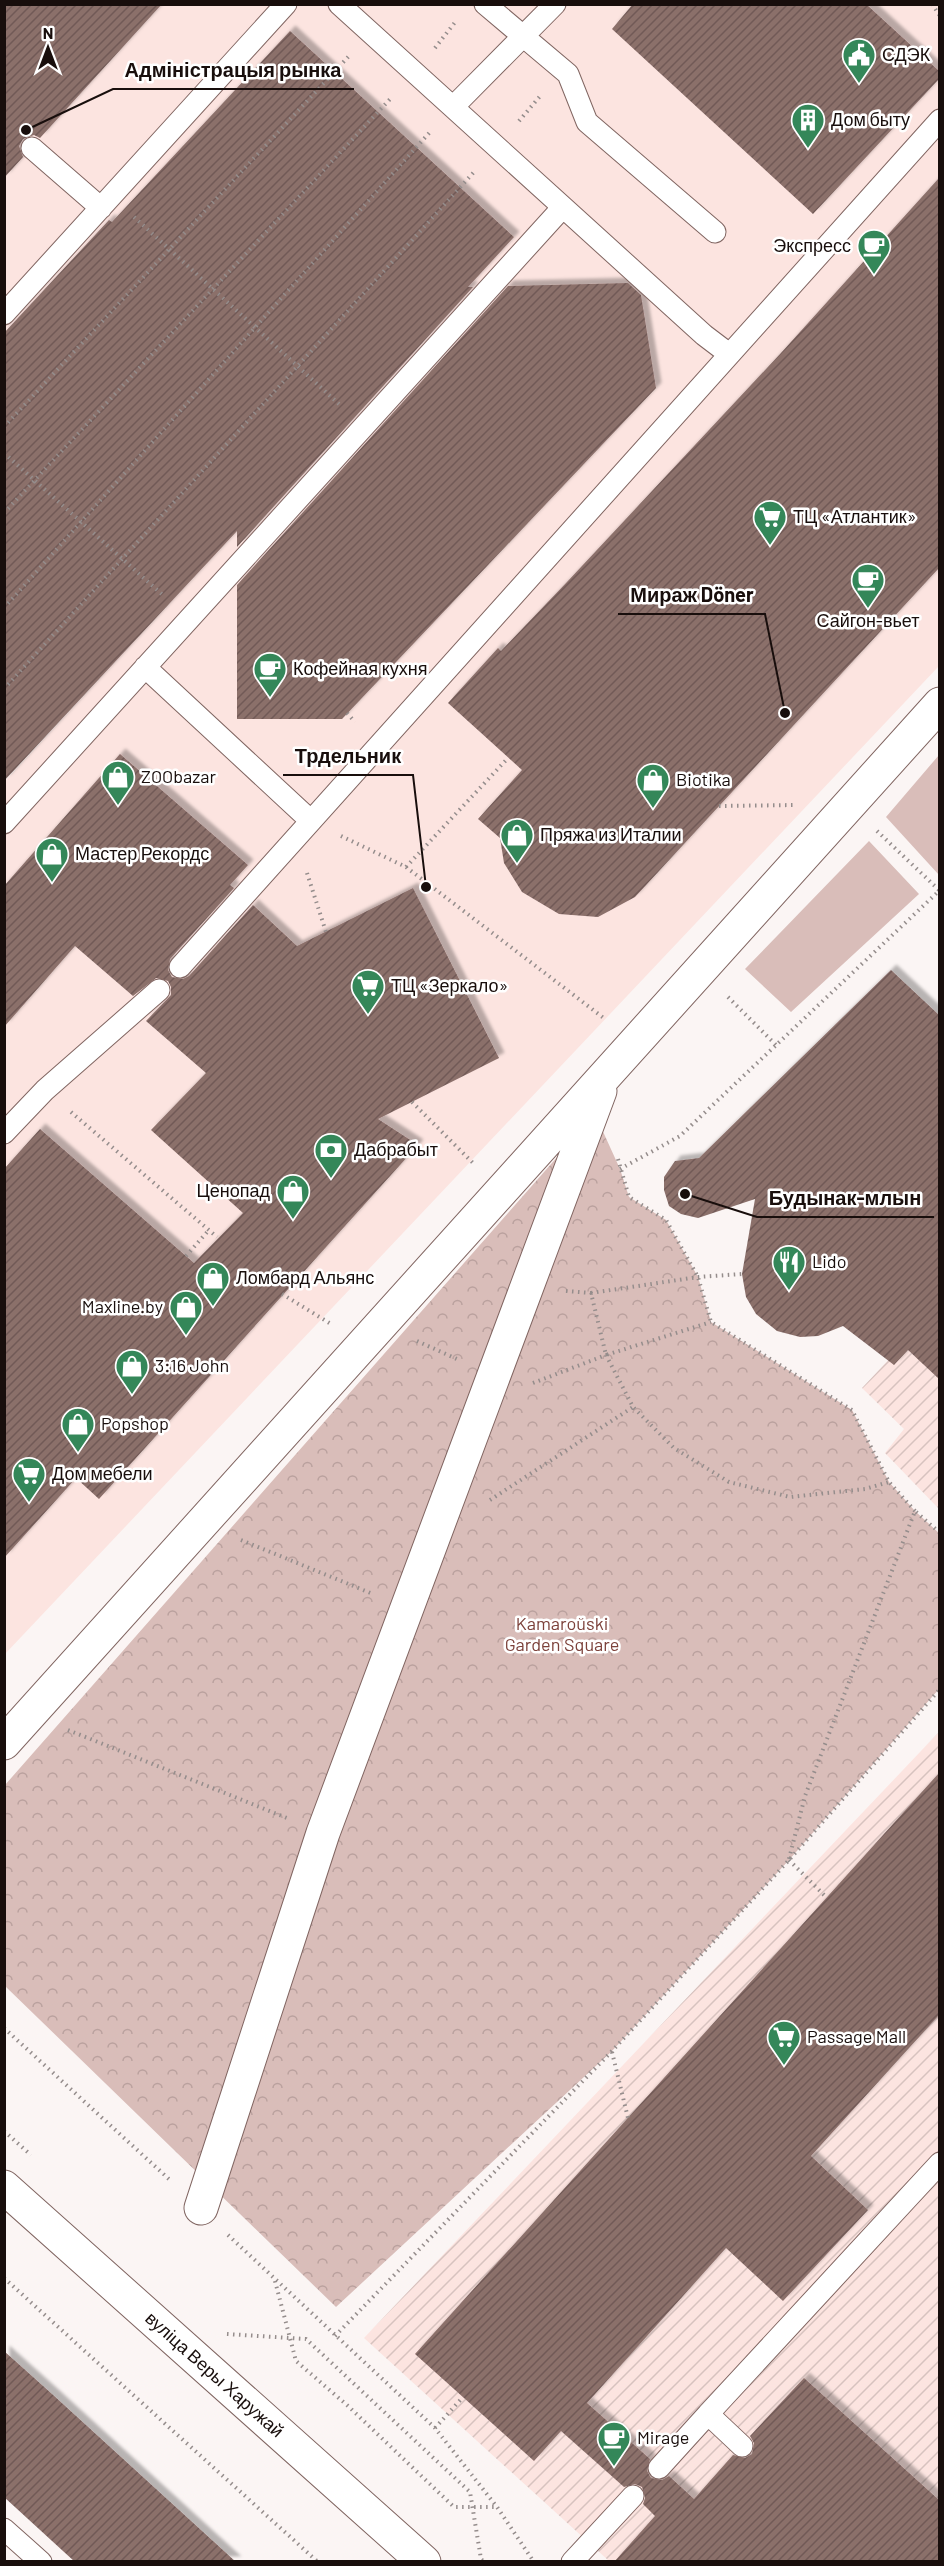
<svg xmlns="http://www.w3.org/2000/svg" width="944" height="2566" font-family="Barlow,sans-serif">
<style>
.built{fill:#fce4e0}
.industrial{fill:url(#industrial-furrows)}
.grass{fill:#d9bdb9}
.park{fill:url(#park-crowns)}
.building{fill:url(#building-hatch);filter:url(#shadow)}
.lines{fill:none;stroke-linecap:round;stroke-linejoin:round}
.service-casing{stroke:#806561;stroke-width:23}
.pedestrian-casing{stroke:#806561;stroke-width:35}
.secondary-casing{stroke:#806561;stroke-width:35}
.path{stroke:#958d8c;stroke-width:4;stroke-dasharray:1.5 4.5;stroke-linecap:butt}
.service{stroke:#fff;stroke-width:21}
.pedestrian{stroke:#fff;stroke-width:33}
.secondary{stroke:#fff;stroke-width:33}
.labels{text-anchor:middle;stroke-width:5;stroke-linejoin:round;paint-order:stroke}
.poi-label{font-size:18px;fill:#180e0c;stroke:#fff;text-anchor:start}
.park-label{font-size:18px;fill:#7c413a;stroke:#fff}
.street-label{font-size:18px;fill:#180e0c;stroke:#fff}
.leader{fill:none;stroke:#180e0c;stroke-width:2}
.callout-dot{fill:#180e0c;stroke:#fff;stroke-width:2}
.callout-label{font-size:20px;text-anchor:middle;font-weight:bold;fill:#180e0c;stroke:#fff;stroke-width:5;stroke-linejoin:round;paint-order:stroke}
</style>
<defs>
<pattern id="industrial-furrows" width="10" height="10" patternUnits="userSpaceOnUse" patternTransform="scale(1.5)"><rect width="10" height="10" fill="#fce4e0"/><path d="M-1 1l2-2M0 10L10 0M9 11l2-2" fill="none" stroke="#d7c2bf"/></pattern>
<pattern id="park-crowns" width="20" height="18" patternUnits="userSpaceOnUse" patternTransform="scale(1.5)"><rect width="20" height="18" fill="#d9bdb9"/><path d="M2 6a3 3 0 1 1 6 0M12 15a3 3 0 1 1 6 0" fill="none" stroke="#baa19e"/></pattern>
<pattern id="building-hatch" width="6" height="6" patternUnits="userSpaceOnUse" patternTransform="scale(1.5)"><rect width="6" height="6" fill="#8b6f6b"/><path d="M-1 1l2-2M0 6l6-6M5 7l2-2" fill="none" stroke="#715a56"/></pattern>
<filter id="shadow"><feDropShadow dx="5.5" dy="-5.5" stdDeviation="1.5" flood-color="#0004"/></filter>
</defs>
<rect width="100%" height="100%" fill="#fbf5f4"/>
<path class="built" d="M5,5H939V666L5,1654V781L333,426L109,220L5,333Z"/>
<path class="industrial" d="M939,1306V1509L885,1453L904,1429L862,1388Z
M939,1732V2561H609L364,2338Z"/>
<path class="grass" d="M939,755L940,875H939L886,817Z
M869,841L919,894L791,1012L745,969Z"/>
<path class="park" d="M595,1114L620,1169L629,1197L666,1220L698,1277L711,1322L852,1410L889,1482L915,1511L939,1533V1689L789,1860L612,2051L336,2307L5,1986V1785Z"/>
<path class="building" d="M4,4H162L40,138L34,135L23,139L19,146L23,157L4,178Z
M633,4H866L939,71V79L813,214L612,29Z
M290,31L514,237L468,287H473L237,547V531L4,781V333L109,220L112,222Z
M939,178V568L635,897L598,917L559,914L522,892L504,863L500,838L478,819L522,770L448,703L498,648L501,651L567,582L781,353Z
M628,283L641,295L656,388L342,719H237V585L508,286Z
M120,754L248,865L230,885L234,888L170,959L168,970L172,977L183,979L189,976L253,905L297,946L413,888L499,1058L378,1119L418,1145L99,1499L76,1478L4,1558V1169L40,1129L194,1263L243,1213L151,1130L206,1073L146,1021L171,995V987L168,981L156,978L133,996L75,946L4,1027V886Z
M891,970L939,1015V1379L908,1350L894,1365L843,1326L818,1336L800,1337L777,1331L756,1314L746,1297L742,1274L755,1199L698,1218L681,1214L669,1206L664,1190V1177L675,1161L699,1158Z
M939,1773V2015L811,2156L868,2210L783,2301L726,2248L587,2403L650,2459L647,2471L651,2478L662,2480L669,2476L694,2499L733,2455L745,2458L752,2454L754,2443L750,2436L804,2378L939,2500V2562H614L655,2516L643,2504L645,2498L642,2487L635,2484L624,2487L561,2431L534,2461L415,2354Z
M4,2351L52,2394L236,2562H75L4,2497Z"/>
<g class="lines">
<defs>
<path id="service" d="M485,4L568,74L587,122L715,232
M453,107L555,4
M32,148L101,208
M563,207L704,335L729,354
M4,314L286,4
M145,667L311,821
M4,823L563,207L339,4
M180,967L940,120
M4,1133L45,1090L159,990
M708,2414L940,2163
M659,2468L708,2414L742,2446
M4,2529L41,2562
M572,2562L633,2496"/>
<path id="pedestrian" d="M4,1743L940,704
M201,2208L323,1833L600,1091"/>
<g id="secondary">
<path id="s1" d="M4,2187L424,2562"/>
</g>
</defs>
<use href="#service" class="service-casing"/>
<use href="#pedestrian" class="pedestrian-casing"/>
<use href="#secondary" class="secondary-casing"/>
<path class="path" d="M932,4L940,16
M435,48L456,21
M519,121L541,95
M134,217L339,404
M4,427L349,56
M4,453L165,597
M4,513L392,97
M4,608L430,132
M4,689L474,172
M347,713L355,722
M719,806L796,805
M877,831L939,890
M341,836L406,867L605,1019
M406,867L508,758
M307,873L326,932
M728,997L776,1045
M412,1102L473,1163
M71,1112L217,1237
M618,1159L629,1197L666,1220L698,1277L711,1322L852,1410L889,1482L915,1511
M620,1169L680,1136L940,890
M186,1256L209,1230
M566,1291L591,1293L606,1355L711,1322
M591,1293L698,1277L742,1274
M282,1294L331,1324
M417,1341L459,1360
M533,1383L606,1355L633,1407L674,1448L729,1482L790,1497L865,1489L889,1482
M490,1500L633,1407
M241,1540L373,1594
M68,1730L287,1818
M789,1859L805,1796L915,1511L940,1533
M789,1860L827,1898
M4,2028L170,2180
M612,2052L628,2118
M4,2131L31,2155
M228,2235L435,2428L497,2507L534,2562
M4,2278L318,2562
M275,2281L296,2361L348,2406L454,2507H496
M227,2334L306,2339L470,2492L481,2559L484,2562
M335,2336L612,2051L789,1860L940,1689
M435,2428L463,2397"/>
<use href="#service" class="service"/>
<use href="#pedestrian" class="pedestrian"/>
<use href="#secondary" class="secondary"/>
</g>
<defs>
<symbol id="civic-pin" viewBox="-11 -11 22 30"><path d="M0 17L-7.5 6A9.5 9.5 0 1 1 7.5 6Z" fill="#348759" stroke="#fff"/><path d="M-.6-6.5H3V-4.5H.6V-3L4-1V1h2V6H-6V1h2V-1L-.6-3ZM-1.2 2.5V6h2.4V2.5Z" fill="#fff"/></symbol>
<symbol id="building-pin" viewBox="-11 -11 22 30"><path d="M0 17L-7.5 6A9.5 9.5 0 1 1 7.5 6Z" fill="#348759" stroke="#fff"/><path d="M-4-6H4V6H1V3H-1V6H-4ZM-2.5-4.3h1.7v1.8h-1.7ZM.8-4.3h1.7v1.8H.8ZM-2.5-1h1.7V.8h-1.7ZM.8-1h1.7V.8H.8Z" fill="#fff"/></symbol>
<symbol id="cafe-pin" viewBox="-11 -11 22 30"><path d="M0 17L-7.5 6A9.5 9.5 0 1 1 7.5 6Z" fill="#348759" stroke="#fff"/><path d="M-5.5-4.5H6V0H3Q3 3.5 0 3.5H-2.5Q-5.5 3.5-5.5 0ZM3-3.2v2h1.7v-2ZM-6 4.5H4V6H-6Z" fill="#fff"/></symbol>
<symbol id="supermarket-pin" viewBox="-11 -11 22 30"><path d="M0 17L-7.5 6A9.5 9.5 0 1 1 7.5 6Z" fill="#348759" stroke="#fff"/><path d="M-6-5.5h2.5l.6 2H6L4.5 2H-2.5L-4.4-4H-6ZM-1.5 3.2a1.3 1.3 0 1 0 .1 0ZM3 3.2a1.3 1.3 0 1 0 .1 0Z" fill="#fff"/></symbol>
<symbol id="shop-pin" viewBox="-11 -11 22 30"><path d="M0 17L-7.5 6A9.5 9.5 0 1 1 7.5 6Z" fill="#348759" stroke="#fff"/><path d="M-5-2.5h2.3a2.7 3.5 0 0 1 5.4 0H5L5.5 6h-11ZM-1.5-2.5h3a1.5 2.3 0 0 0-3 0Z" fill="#fff"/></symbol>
<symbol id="bank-pin" viewBox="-11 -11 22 30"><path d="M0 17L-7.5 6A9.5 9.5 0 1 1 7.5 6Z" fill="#348759" stroke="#fff"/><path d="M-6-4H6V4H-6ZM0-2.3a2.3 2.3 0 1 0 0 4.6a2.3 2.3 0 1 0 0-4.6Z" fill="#fff"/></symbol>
<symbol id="restaurant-pin" viewBox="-11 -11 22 30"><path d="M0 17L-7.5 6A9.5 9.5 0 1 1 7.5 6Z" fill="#348759" stroke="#fff"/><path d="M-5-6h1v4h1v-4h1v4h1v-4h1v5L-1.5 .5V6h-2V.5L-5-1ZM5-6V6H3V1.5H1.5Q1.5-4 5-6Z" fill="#fff"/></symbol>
</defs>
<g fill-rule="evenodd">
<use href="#civic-pin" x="840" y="36" width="38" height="52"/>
<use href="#building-pin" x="789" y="101" width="38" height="52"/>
<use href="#cafe-pin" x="855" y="227" width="38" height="52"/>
<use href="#supermarket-pin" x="751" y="498" width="38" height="52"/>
<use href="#cafe-pin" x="849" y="561" width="38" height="52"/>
<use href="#cafe-pin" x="251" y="650" width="38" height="52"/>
<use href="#shop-pin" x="99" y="758" width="38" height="52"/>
<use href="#shop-pin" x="634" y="761" width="38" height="52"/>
<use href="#shop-pin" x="498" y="816" width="38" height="52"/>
<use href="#shop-pin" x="33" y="835" width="38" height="52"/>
<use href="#supermarket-pin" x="349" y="967" width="38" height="52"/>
<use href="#bank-pin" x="312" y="1131" width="38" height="52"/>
<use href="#shop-pin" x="274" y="1172" width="38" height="52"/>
<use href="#restaurant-pin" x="770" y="1243" width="38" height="52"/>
<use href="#shop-pin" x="194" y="1259" width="38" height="52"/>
<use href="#shop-pin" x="167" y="1288" width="38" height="52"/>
<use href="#shop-pin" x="113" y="1347" width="38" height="52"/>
<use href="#shop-pin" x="59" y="1405" width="38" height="52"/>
<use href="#supermarket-pin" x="10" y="1455" width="38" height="52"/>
<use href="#supermarket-pin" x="765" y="2018" width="38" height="52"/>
<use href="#cafe-pin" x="595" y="2419" width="38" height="52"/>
</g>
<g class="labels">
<g class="poi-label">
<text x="882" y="61">СДЭК</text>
<text x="831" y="126">Дом быту</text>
<text x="851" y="252" text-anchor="end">Экспресс</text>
<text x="793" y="523">ТЦ «Атлантик»</text>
<text x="868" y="627" text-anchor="middle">Сайгон-вьет</text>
<text x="293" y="675">Кофейная кухня</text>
<text x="141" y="783">ZOObazar</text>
<text x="676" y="786">Biotika</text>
<text x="540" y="841">Пряжа из Италии</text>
<text x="75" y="860">Мастер Рекордс</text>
<text x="391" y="992">ТЦ «Зеркало»</text>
<text x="354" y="1156">Дабрабыт</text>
<text x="270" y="1197" text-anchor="end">Ценопад</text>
<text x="812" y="1268">Lido</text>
<text x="236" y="1284">Ломбард Альянс</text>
<text x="163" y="1313" text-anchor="end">Maxline.by</text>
<text x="155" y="1372">3:16 John</text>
<text x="101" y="1430">Popshop</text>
<text x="52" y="1480">Дом мебели</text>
<text x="807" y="2043">Passage Mall</text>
<text x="637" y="2444">Mirage</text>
</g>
<g class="park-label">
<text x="562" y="1630">Kamaroŭski<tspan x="562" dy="21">Garden Square</tspan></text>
</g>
<g class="street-label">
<text dy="6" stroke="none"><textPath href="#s1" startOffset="282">вуліца Веры Харужай</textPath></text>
</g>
</g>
<path class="leader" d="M26 130L113 89H354M785 713L765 614H618M426 887L413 775H283M685 1194L757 1217H934"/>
<g class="callout-dot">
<circle cx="26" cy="130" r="6"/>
<circle cx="785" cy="713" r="6"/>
<circle cx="426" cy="887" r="6"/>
<circle cx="685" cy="1194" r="6"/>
</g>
<g class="callout-label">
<text x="233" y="77">Адміністрацыя рынка</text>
<text x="692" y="602">Мираж Döner</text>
<text x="348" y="763">Трдельник</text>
<text x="845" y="1205">Будынак-млын</text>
</g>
<rect width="944" height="2566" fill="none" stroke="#180e0c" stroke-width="12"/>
<g transform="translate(48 48)" stroke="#ffffff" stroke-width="4.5" paint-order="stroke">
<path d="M0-4.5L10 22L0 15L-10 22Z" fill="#180e0c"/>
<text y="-9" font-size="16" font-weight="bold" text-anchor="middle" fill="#180e0c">N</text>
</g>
</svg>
